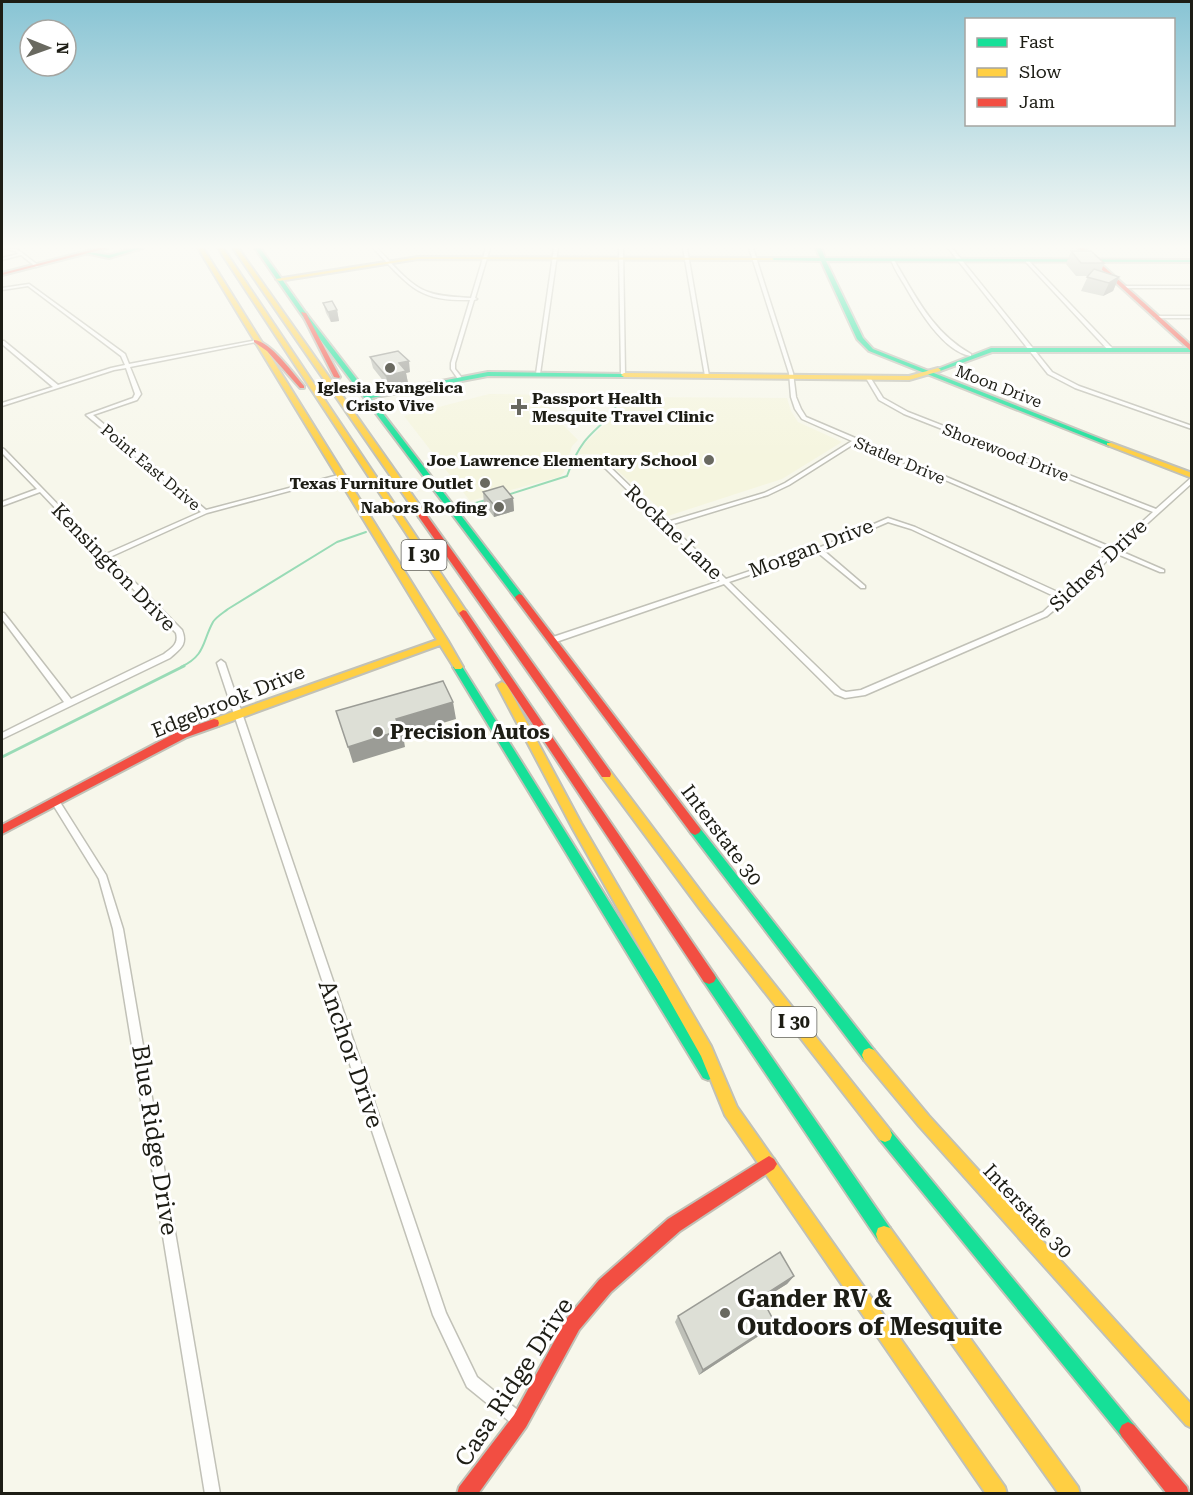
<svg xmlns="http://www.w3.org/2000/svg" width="1193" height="1495" font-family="'Roboto Serif',serif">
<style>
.built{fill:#f5f5df}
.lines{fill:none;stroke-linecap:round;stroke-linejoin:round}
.stream-far1{stroke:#99dbb6;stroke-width:2}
.stream{stroke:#99dbb6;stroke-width:3}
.street-casing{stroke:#c1c1b7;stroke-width:3}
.fast-casing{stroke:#c1c1b7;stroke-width:4}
.slow-casing{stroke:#c1c1b7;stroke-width:4}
.jam-casing{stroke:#c1c1b7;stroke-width:4}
.street{fill:#fefefc;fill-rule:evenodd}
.fast{fill:#16e098;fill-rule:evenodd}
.slow{fill:#ffcf43;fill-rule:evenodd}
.jam{fill:#f24e42;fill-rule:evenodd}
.wall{fill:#bec0b8}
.shaded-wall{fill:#9b9c96}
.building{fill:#dddfd6;stroke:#9b9c96;stroke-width:1.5}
.poi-dot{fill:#696960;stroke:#fff;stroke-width:2}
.labels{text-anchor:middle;stroke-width:6;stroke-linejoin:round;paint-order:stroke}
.far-street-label{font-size:16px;fill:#1d1d15;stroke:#fff}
.far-poi-label{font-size:16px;font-weight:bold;fill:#1d1d15;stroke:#fff;text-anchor:end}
.shield{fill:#fff;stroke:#61615b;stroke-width:1.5}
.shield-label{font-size:18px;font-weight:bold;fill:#1d1d15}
.street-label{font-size:20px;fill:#1d1d15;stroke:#fff}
.poi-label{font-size:20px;font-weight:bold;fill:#1d1d15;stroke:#fff;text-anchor:start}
.near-street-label{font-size:24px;fill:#1d1d15;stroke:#fff}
.near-poi-label{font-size:24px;font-weight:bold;fill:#1d1d15;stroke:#fff;text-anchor:start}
</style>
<rect width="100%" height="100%" fill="#f7f7eb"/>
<path class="built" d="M824,248H914L921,259L828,258Z
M489,394L552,395L549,411L578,440L572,446L564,472L559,477L470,501L404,416Z
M620,397L787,398L791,411L798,422L842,442L782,479L668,516L599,454H578L585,443L617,413Z"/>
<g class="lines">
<path class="stream-far1" d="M507,495L567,476C579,442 589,435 615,412L616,398
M462,507L486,500
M181,667C206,655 202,642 213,622C216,617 223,613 228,609L337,542L366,532"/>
<path class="stream" d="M2,757L184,666"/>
<defs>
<path id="street" d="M2,248L17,249L39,266L36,267L21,255L2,260V258L18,254L15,251Z
M373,248H377C392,263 408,285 428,292C441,297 457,297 471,298L486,248H490L475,298L477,299L474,300L455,363V369L462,378V379H458L451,369V363L470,300C454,300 437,300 423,293C405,285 387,262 373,248Z
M554,248H558L540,374L538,375L536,374Z
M619,248H623L625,375L623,376L621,375Z
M683,248H687L709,376L707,377L705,376Z
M749,248H753L793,373L796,397L801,409L806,417L1113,548L1153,512L904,414L879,400L866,378L870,377L883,398L908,412L1156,509L1192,477V483L1118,550L1164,570V572H1160L1115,553L1066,600L1047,616L865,695L845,698L835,694L724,584L556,642H550L549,640L550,638L720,581L605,468L589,462V460H593L609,466L667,522L764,493L785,483L852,441L802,419L795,409L791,397L789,373ZM857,442L1110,551L1062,594L915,527L888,518L816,549L726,579L670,525L768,495L789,485ZM888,522L911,529L1058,598L1043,612L861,690L846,692L841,690L729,582L817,552L861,588H865V586L823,550Z
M948,248H952L1052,372L1079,386L1192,426V429L1075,388L1048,374Z
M891,259L894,260C916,297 932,332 971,354V356C943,352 917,307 904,284C899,276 893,267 891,259Z
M1026,260H1028L1113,349V351H1109L1026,262Z
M29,284L125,354L129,364L258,340V342H256L130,367L141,394L137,400L93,415L206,510L342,474L345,476L207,513L110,557L182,630C188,645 180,649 170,658L2,739V733L64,702L2,619V613H4L71,699L164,654C172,648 179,644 176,633L104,559L102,558L101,556L40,492L2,506V502L37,489L2,453V448L4,449L106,554L201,512L86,415L133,398L135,394L126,368L114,370L2,406V403L53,387L2,344V341H4L58,385L111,368L125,365L121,356L28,286L2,290V288Z
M1122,286H1192V288H1123Z
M1154,316H1192V318H1154Z
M221,660L225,663L446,1313L477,1377L525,1416L527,1421L525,1426L520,1428L515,1426L467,1387L433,1315L217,663Z
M55,798L58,799L106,875L123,929L220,1494H205L113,929L99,879L52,803L51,801L52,799Z"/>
<path id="fast" d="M135,248H143L109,258L85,253L87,252L109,255Z
M255,248H260L305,312L369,395L488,372L626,374L627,375L624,377L488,376L371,398L522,595V599H516L301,314Z
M816,248H821L825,258L1192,260V262L826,261L863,338L873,349L1111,443V445L1109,446L869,351L857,339L821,261L772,260L770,259L772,258H820Z
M991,348H1192V352H992L940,371L935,370Z
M458,664L461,665L713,1068L715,1073L713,1078L708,1080L703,1078L453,667Z
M695,825L699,827L874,1050L876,1055L874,1060L869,1062L864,1060L691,833L689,830L691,827Z
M709,972L714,974L890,1228L892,1234L890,1240L884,1242L878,1240L704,982L702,978L704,974Z
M885,1128L890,1130L1134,1425L1137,1431L1134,1437L1128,1440L1122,1437L880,1140L878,1135L880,1130Z"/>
<path id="slow" d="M198,248H203L448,641L463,667L461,669H455L440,645L218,726H210L209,723L210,720L437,640Z
M218,248H223L466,611L467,613L466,615H460Z
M233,248H238L425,513V517H419Z
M418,257L772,258L774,259L772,260L418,259L279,281L276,279Z
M938,368L941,370L940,371L909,380L624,377L621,375L624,373L909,376Z
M1107,443H1111L1192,473V478L1107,445Z
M502,682L507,685L581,823L711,1046L737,1107L1005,1487L1007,1494H986L725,1115L701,1056L573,829L497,685Z
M606,770L610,771L708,901L890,1130L892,1135L890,1140L885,1142L880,1140L700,909L602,777L601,774L602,771Z
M869,1048L874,1050L929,1116L1192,1405V1428L1186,1425L919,1126L864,1060L862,1055L864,1050Z
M884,1226L890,1228L1078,1487L1080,1494H1059L878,1240L876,1234L878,1228Z"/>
<path id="jam" d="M99,248H108L2,275V273Z
M1078,248H1083L1192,346V352Z
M301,312L306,313L340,377L339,378L334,377Z
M254,340C270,341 293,373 304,386V388H300L267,351L254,342Z
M419,513H425L610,771L611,774L610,777H602L419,517Z
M519,594L522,595L699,827L701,830L699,833L695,835L691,833L516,599L515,597Z
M463,610L466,611L714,974L716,978L714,982L709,984L704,982L459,613Z
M214,719L218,720L219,723L218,726L187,737L2,834V825L179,731Z
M769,1156L774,1159L777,1164L774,1169L680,1231L611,1292L579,1330L526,1427L478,1494H457L459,1487L514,1415L567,1318L599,1280L668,1219Z
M1128,1422L1134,1425L1187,1487L1189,1494H1167L1122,1437L1119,1431L1122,1425Z"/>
</defs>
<use href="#street" class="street-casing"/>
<use href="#fast" class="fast-casing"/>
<use href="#slow" class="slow-casing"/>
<use href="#jam" class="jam-casing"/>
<use href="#street" class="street"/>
<use href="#fast" class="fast"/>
<use href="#slow" class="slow"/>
<use href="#jam" class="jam"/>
</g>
<path class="wall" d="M1071,251L1104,263L1101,272L1119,277L1113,291L1103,296L1081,291L1088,276H1076L1066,264Z
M323,303L337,310L339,321L331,322L326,313Z
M370,357L410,372L406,373L408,383L388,387L373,368Z
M483,492L513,498L514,511L494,517L484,504Z
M794,1276L787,1284L762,1299L775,1323L768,1330L699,1375L675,1322L678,1316Z"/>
<path class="shaded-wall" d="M1119,277L1113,291L1103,296L1109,283Z
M337,310L339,321L331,322L328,312Z
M409,361L410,372L406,373L408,383L388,387L386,376L399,363Z
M513,498L514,511L494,517L493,504Z
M453,702L456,719L403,735L405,747L353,763L348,747L396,719Z
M794,1276L787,1284L755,1304L761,1297Z
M775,1323L768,1330L699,1375L703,1370Z"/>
<path class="building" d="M1071,251H1091L1104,263H1081Z
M1094,269L1119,277L1109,283L1087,277Z
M332,301L337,310L328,312L323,303Z
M398,351L409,361L399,363L406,371L386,376L370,357Z
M503,486L513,498L493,504L483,492Z
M443,681L453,702L396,719L401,730L348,747L336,711Z
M780,1252L794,1276L761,1297L775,1323L703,1370L678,1316Z"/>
<linearGradient id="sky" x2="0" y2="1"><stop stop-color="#88c4d4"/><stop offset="0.54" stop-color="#fbfbf6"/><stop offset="1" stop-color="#fbfbf6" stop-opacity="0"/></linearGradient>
<rect width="1193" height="457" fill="url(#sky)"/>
<g class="poi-dot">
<circle cx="390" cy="368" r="6"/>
<path d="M516 398h6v6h6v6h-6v6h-6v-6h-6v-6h6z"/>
<circle cx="709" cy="460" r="6"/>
<circle cx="485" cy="483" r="6"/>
<circle cx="499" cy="507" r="6"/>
<circle cx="378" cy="732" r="6"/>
<circle cx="725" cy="1313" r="6"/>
</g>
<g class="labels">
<g class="far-street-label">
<text transform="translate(999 386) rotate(21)" y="6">Moon Drive</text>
<text transform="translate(1006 452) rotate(21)" y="6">Shorewood Drive</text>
<text transform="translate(900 460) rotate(23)" y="6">Statler Drive</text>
<text transform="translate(151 467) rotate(40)" y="6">Point East Drive</text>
</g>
<g class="far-poi-label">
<text x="390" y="393" text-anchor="middle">Iglesia Evangelica<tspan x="390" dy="18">Cristo Vive</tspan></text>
<text x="532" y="404" text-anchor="start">Passport Health<tspan x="532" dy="18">Mesquite Travel Clinic</tspan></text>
<text x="697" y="466">Joe Lawrence Elementary School</text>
<text x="473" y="489">Texas Furniture Outlet</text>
<text x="487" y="513">Nabors Roofing</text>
</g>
<g class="shield">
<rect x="401.5" y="540" width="45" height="30" rx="4.5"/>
<rect x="771.5" y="1007" width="45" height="30" rx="4.5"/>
</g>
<g class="shield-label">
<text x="424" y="561">I 30</text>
<text x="794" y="1028">I 30</text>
</g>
<g class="street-label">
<text transform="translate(674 532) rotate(44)" y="7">Rockne Lane</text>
<text transform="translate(811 548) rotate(-21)" y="7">Morgan Drive</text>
<text transform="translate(1098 565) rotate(-43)" y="7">Sidney Drive</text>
<text transform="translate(114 567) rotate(46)" y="7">Kensington Drive</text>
<text transform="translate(228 701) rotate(-22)" y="7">Edgebrook Drive</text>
<text transform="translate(722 835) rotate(53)" y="7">Interstate 30</text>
<text transform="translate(1028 1211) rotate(47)" y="7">Interstate 30</text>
</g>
<g class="poi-label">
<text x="390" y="739">Precision Autos</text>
</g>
<g class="near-street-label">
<text transform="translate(351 1054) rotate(71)" y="8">Anchor Drive</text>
<text transform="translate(155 1140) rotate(81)" y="8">Blue Ridge Drive</text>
<text transform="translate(514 1382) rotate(-57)" y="8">Casa Ridge Drive</text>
</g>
<g class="near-poi-label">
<text x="737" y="1307">Gander RV &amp;<tspan x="737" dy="28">Outdoors of Mesquite</tspan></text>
</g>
</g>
<rect width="1193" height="1495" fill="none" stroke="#1d1d15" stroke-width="6"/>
<rect x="965" y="18" width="210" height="108" fill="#ffffff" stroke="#a5a5a1" stroke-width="1.5"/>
<rect x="977" y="38" width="30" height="9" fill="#16e098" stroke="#a5a5a1" stroke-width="1.5"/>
<text x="1019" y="48" font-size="18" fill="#1d1d15">Fast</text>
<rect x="977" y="68" width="30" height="9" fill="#ffcf43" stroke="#a5a5a1" stroke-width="1.5"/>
<text x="1019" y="78" font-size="18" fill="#1d1d15">Slow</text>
<rect x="977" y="98" width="30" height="9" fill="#f24e42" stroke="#a5a5a1" stroke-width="1.5"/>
<text x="1019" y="108" font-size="18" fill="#1d1d15">Jam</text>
<g transform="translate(48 48) rotate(91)"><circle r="28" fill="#ffffff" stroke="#a5a5a1" stroke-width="1.5"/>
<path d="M0-4.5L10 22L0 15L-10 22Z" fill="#696960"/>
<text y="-9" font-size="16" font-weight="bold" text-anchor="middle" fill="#1d1d15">N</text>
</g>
</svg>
